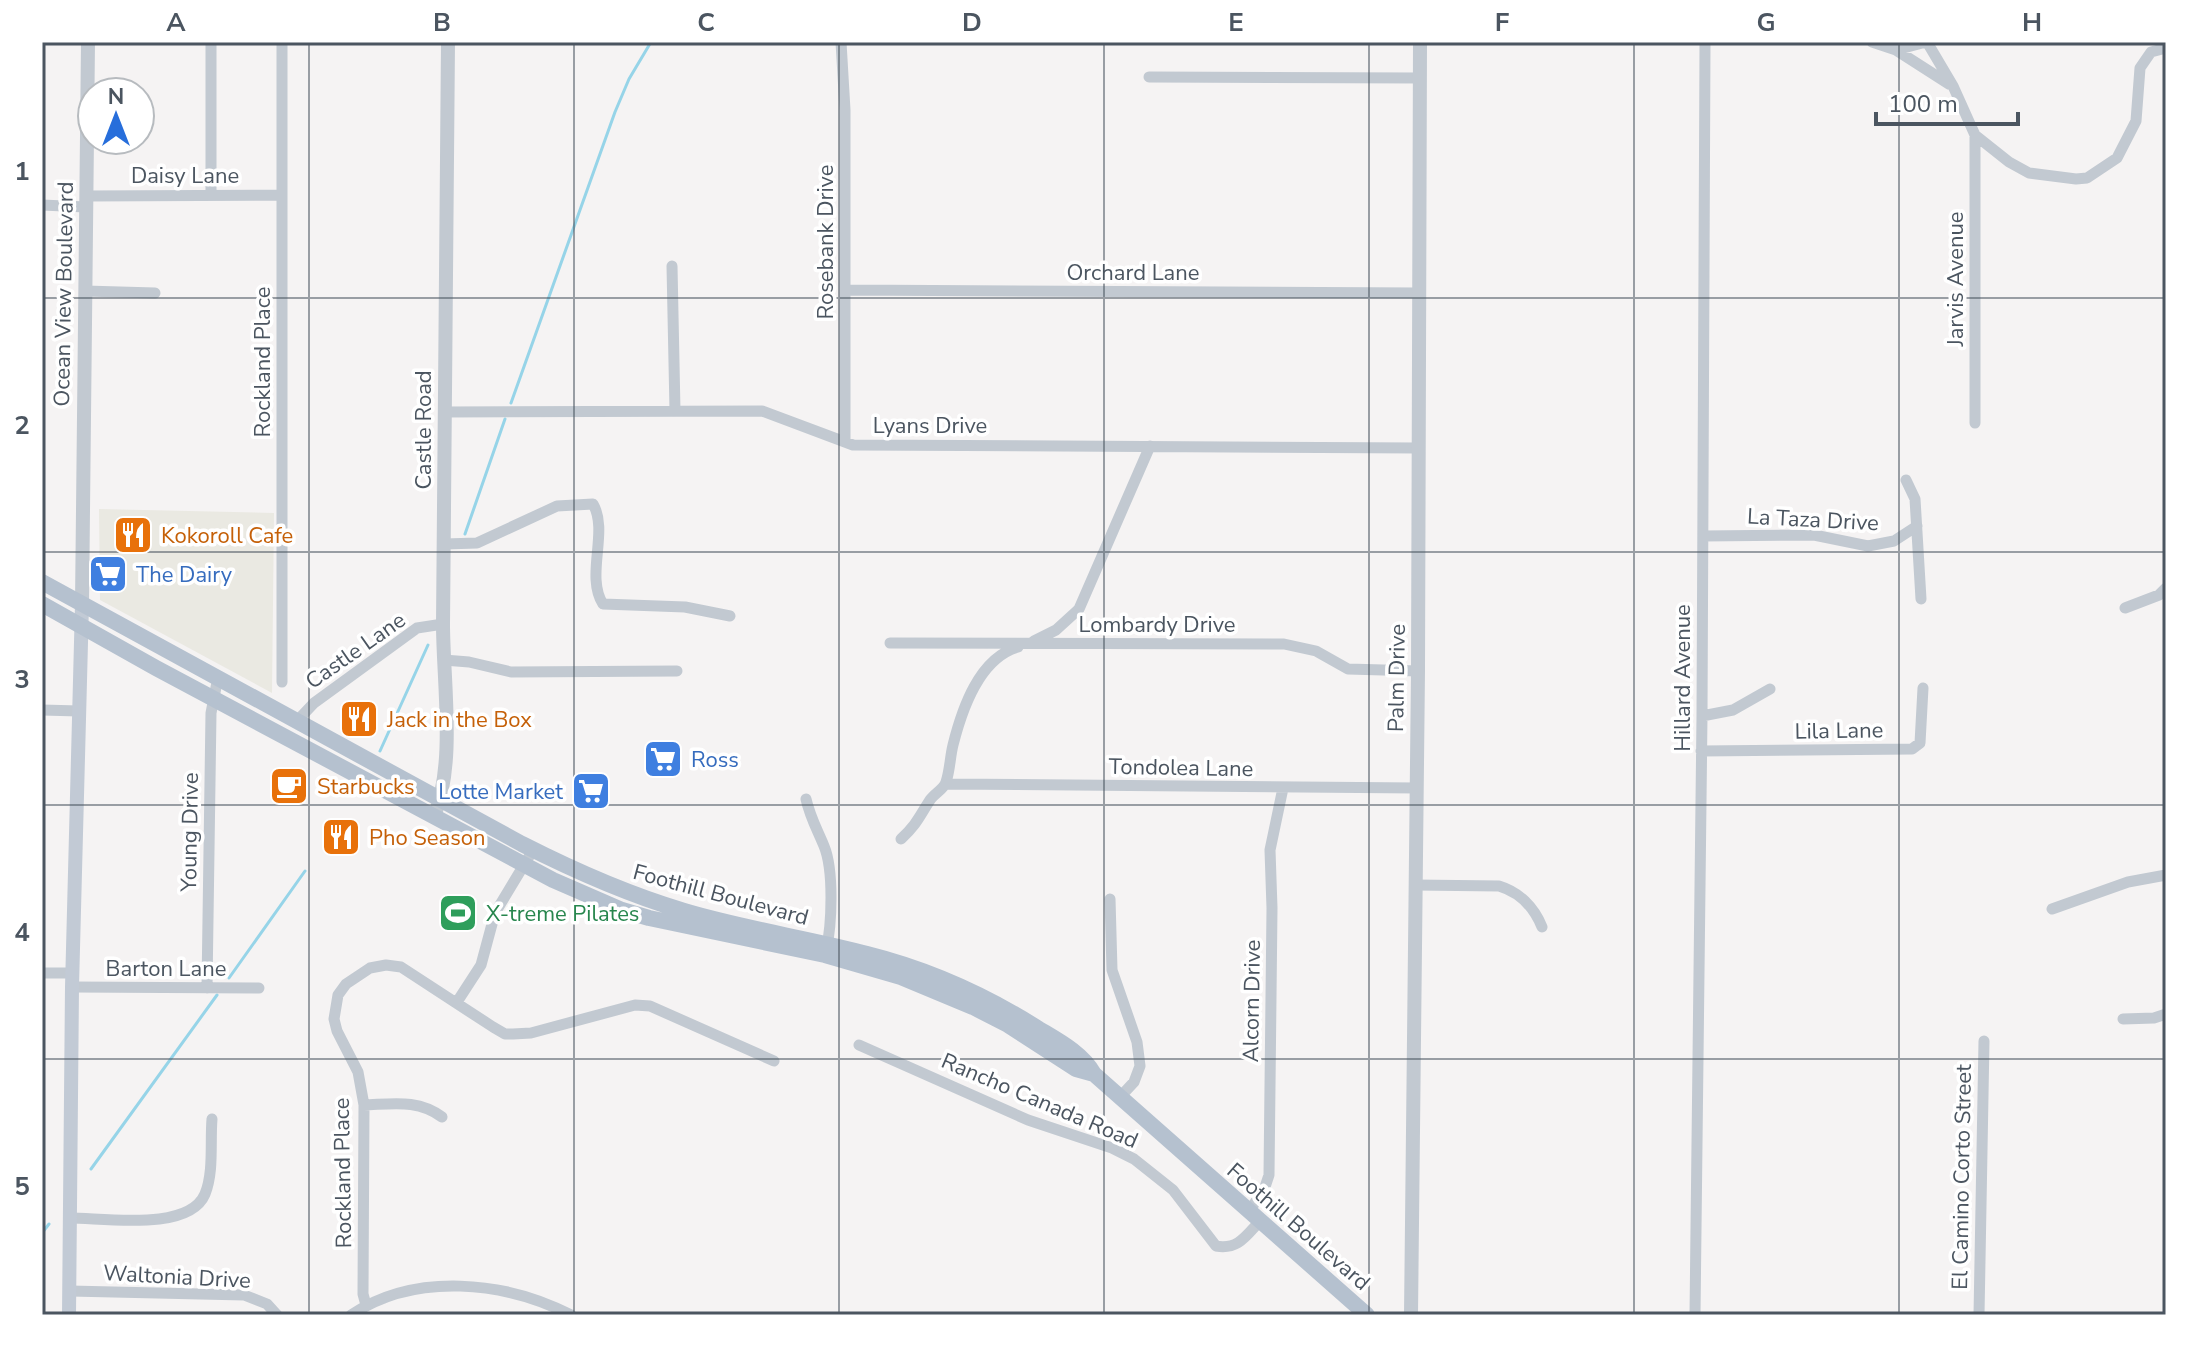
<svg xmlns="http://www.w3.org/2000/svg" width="2208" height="1357" font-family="'Nunito Sans',sans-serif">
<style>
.commercial{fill:#eae9e2}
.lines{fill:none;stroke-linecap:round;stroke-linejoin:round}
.stream{stroke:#96d4e8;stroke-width:3}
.minor{stroke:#c2c9d1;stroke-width:11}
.tertiary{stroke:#c2c9d1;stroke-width:14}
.secondary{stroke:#c2cad5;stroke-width:14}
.primary{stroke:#b5c1cf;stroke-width:16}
.grid{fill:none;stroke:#4b5560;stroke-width:2;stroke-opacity:0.55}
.labels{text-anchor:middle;stroke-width:7;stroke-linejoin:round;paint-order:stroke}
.street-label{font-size:22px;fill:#4b5560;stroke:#fff}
.food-label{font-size:22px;fill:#c56008;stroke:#fff;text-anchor:start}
.shop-label{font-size:22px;fill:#366cbe;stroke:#fff;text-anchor:start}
.leisure-label{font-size:22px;fill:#27864d;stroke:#fff;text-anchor:start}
.neatline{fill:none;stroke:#4b5560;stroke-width:3}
.grid-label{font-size:26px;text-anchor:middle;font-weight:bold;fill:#4b5560}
</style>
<rect width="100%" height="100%" fill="#f5f3f3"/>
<path class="commercial" d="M99,509L274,513L272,693L100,600Z"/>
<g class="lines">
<path class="stream" d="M511,403L615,112L629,79L651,42
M465,534L505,419
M380,751L428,645
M229,978L305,871
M91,1169L217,995
M42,1233L49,1224"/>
<path class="minor" d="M841,42L845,110V441
M1872,42L1896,50L1926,42
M1927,42L1953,86L1975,135L2009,162L2029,173L2076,179L2087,178L2117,158L2136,121L2140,68L2151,52L2166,48
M1896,50L1949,84
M1149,77L1420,78
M1975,135V423
M211,195V42
M87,196L282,195
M42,205L86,207
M672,266L675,411
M846,290L1419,293
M85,291L155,293
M446,412L762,411L853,445L1419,448
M1906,480L1915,499L1921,599
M1703,536L1814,535L1868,546L1894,541L1917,526
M445,544L477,543L557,506L593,504C609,531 585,576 603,604L685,607L730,616
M2125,608L2159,595L2166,588
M1034,641L1056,630L1079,609L1150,446
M890,643L1284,644L1316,651L1348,669L1418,671
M444,660L469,662L511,672L677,671
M282,682V42
M42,710L79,711
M1702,716L1733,710L1770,689
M297,721L314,703L417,628L443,624
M1701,751L1912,749L1920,743L1923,688
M946,784L1417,788
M806,799C810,817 817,829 824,846C834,870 832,925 826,951
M901,839C917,824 919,817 930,800C935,793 944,789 946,782C950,770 950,757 953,745C962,709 979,658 1018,647
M1415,885L1499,886C1519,892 1534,907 1542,927
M1110,899L1112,970L1137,1042L1140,1066L1134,1082L1121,1096
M2052,909L2128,882L2166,875
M42,973H73
M72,987L259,988
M207,988L211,713L218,677
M457,1002L481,965L495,913L533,850
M2123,1019L2154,1018L2166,1014
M859,1045L1028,1120L1112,1148L1134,1159L1173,1190L1216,1246C1238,1250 1246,1236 1260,1221
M364,1105C393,1104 418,1099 442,1117
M1249,1211L1264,1190L1269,1175L1272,908L1270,850L1283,788
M70,1218C104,1218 189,1232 205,1194C214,1172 210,1142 212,1119
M70,1291L244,1295L267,1304L277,1315
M366,1305L363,1294L364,1105L358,1072L337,1031L334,1019L338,995L346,984L370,968L386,965L401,967L493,1027L505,1034H513L531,1033L635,1005L650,1006L774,1061
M351,1315C415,1272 505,1281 571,1315
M1695,1315L1702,716L1705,42
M1979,1315L1984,1041"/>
<path class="tertiary" d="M82,604L88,42
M434,816C456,764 443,681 443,624C444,430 447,236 448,42
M1411,1315L1418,671L1420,42"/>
<path class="secondary" d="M69,1315L72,987L82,604"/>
<path class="primary" d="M42,582L522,844C575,871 627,894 684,911C744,929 807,938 867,954C927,969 987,996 1039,1029C1059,1041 1082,1053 1094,1074L1367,1315
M42,604L156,668L553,880L622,910L649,918L825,955L901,977L973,1007L1008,1025L1076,1069L1094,1074"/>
</g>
<path class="grid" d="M309,42V1315M574,42V1315M839,42V1315M1104,42V1315M1369,42V1315M1634,42V1315M1899,42V1315M42,298H2166M42,552H2166M42,805H2166M42,1059H2166"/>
<defs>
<symbol id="restaurant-square" viewBox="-11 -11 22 22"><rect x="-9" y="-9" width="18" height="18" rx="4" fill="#e8710a" stroke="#fff"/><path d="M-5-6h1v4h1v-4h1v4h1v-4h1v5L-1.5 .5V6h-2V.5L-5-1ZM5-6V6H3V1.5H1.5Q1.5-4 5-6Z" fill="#fff"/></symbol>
<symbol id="supermarket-square" viewBox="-11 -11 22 22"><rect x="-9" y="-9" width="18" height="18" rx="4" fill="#3f7fe0" stroke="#fff"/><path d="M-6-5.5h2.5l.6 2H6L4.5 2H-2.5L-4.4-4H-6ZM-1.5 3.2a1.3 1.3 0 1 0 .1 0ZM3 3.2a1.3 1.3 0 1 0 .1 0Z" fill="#fff"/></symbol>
<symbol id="cafe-square" viewBox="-11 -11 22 22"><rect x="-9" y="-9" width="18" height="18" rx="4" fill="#e8710a" stroke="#fff"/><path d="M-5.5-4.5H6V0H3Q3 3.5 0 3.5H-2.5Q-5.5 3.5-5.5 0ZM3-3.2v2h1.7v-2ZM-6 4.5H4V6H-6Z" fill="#fff"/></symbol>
<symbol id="stadium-square" viewBox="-11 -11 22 22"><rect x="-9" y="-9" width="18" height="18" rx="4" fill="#2e9e5b" stroke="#fff"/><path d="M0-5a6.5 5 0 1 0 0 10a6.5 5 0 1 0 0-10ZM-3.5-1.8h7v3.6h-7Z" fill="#fff"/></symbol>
</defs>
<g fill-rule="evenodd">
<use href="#restaurant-square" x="111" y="513" width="44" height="44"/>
<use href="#supermarket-square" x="86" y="552" width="44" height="44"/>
<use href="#restaurant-square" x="337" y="697" width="44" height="44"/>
<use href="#supermarket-square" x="641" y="737" width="44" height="44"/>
<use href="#cafe-square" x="267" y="764" width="44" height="44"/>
<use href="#supermarket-square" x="569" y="769" width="44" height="44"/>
<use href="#restaurant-square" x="319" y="815" width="44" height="44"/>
<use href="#stadium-square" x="436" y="891" width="44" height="44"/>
</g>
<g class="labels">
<g class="street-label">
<text x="185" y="183">Daisy Lane</text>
<text transform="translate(825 242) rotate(-90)" y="8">Rosebank Drive</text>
<text x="1133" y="280">Orchard Lane</text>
<text transform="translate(1955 279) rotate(-90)" y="8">Jarvis Avenue</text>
<text transform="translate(63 294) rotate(-89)" y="8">Ocean View Boulevard</text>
<text transform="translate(262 362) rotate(-90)" y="8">Rockland Place</text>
<text x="930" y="433">Lyans Drive</text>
<text transform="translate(423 430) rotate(-90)" y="8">Castle Road</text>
<text transform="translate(1813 519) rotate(3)" y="8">La Taza Drive</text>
<text x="1157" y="632">Lombardy Drive</text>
<text transform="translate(355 650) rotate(-35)" y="8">Castle Lane</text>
<text transform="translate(1396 678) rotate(-89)" y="8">Palm Drive</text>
<text transform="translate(1682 678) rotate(-90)" y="8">Hillard Avenue</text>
<text transform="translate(1839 730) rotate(-1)" y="8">Lila Lane</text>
<text transform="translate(1181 767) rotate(1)" y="8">Tondolea Lane</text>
<text transform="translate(189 832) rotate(-89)" y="8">Young Drive</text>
<text transform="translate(721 894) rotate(15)" y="8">Foothill Boulevard</text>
<text x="166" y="976">Barton Lane</text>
<text transform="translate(1251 1001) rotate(-89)" y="8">Alcorn Drive</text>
<text transform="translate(1040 1100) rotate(23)" y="8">Rancho Canada Road</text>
<text transform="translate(342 1173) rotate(-91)" y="8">Rockland Place</text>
<text transform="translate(1961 1177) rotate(-89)" y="8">El Camino Corto Street</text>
<text transform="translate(1299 1226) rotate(41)" y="8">Foothill Boulevard</text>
<text transform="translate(177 1276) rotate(3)" y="8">Waltonia Drive</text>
</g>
<g class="food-label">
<text x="161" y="543">Kokoroll Cafe</text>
<text x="387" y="727">Jack in the Box</text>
<text x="317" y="794">Starbucks</text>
<text x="369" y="845">Pho Season</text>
</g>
<g class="shop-label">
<text x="136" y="582">The Dairy</text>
<text x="691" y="767">Ross</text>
<text x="563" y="799" text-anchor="end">Lotte Market</text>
</g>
<g class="leisure-label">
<text x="486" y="921">X-treme Pilates</text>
</g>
</g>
<rect width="2208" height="1357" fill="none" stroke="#ffffff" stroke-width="88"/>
<g transform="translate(116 116)"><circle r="38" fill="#ffffff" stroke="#b7bbbf" stroke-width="2"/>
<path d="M0-6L14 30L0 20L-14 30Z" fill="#276edb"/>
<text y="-12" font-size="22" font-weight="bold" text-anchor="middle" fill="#4b5560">N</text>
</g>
<path d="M1876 112v12h142v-12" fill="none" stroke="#4b5560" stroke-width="4"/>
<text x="1888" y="112" font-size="24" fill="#4b5560" stroke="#ffffff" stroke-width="6" paint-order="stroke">100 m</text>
<rect x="44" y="44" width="2120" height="1269" class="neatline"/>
<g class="grid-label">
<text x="176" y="31">A</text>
<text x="442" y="31">B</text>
<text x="706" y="31">C</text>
<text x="972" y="31">D</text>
<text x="1236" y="31">E</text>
<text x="1502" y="31">F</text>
<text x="1766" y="31">G</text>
<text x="2032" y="31">H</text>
<text x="22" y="180">1</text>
<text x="22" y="434">2</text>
<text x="22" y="688">3</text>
<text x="22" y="941">4</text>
<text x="22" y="1195">5</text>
</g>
</svg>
